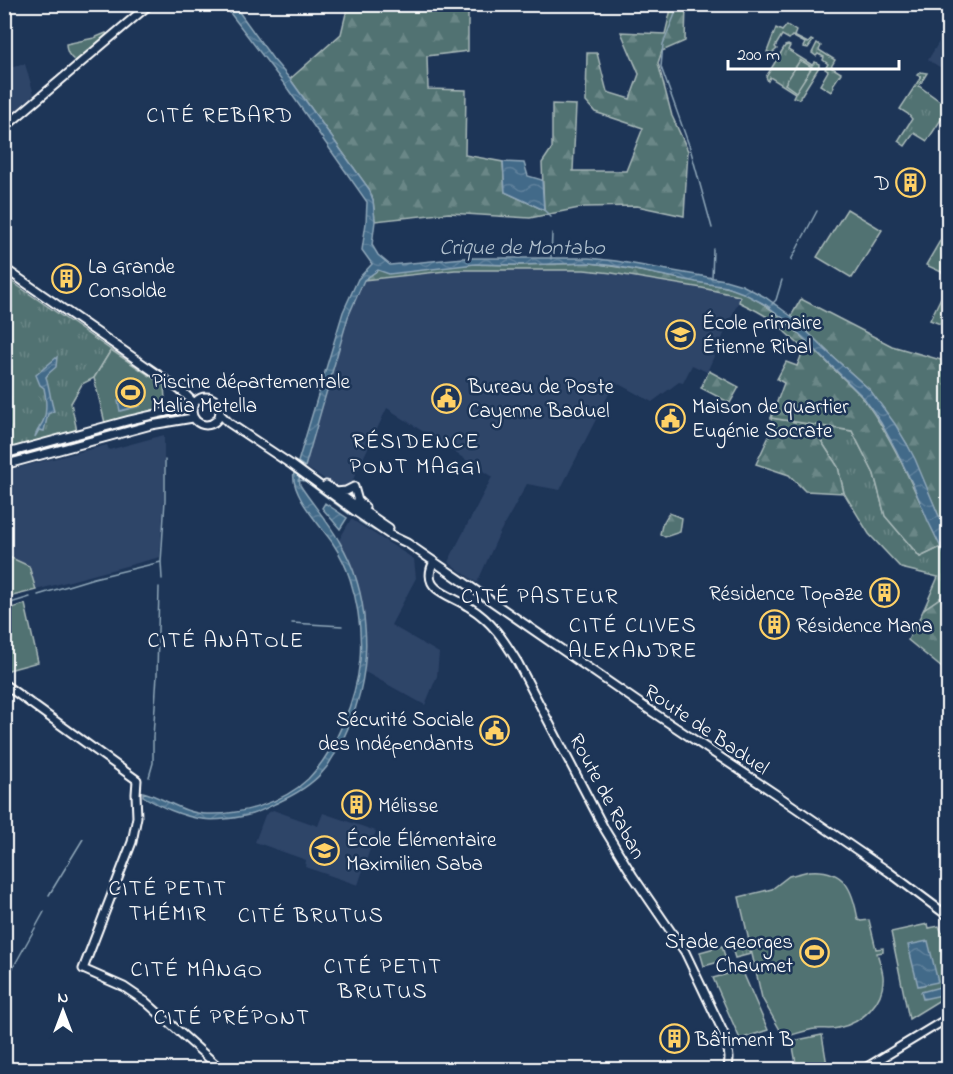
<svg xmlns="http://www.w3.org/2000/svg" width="953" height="1074" font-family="'Indie Flower',sans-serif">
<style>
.built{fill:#2e4468}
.grass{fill:url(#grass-tufts);stroke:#a8b8b8;stroke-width:1.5}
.forest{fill:url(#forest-firs);stroke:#a8b8b8;stroke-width:1.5}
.pitch{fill:#517272;stroke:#a8b8b8;stroke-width:1.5}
.water{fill:url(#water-waves);stroke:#8ea6b8;stroke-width:1.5}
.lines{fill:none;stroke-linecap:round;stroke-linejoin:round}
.stream{stroke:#8ea6b8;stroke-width:1.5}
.secondary-casing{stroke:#fff;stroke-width:11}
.secondary{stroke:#1d3557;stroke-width:7}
.labels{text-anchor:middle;stroke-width:5;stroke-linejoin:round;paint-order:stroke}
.poi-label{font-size:21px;fill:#fff;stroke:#1d3557;text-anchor:start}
.street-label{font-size:21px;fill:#fff;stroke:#1d3557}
.neighbourhood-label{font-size:22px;letter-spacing:1.5px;fill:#fff;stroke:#1d3557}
.water-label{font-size:22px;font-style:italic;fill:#b3c3d0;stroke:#1d3557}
</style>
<defs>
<pattern id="grass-tufts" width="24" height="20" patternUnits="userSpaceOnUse" patternTransform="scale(1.5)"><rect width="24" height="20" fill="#517272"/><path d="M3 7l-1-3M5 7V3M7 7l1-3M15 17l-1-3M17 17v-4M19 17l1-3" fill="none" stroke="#6b8787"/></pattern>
<pattern id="forest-firs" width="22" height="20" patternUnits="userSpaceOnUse" patternTransform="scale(1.5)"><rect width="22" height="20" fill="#517272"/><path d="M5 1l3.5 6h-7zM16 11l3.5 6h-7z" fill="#6b8787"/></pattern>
<pattern id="water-waves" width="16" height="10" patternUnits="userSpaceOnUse" patternTransform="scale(1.5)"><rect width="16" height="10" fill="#426a89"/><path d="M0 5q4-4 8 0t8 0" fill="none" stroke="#5e809b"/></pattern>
</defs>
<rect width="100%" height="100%" fill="#1d3557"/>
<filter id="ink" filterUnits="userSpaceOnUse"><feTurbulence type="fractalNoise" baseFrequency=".0167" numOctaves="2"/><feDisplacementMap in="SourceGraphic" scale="12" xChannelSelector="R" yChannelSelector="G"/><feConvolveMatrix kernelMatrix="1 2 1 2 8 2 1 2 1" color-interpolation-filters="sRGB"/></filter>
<g filter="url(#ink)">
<path class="built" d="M948,27V72L928,60Z
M25,64L34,94L5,120V69Z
M455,270H584L612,273L702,288L739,296L740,298L707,372L692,365L683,383L679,382L652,402L615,382L560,490L527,484L500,532L477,583L448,562L492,477L387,408L350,486L341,489L305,467L348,317L364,280Z
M164,435V499L160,557L36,590L29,566L5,555V471L107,445L109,450Z
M351,519L414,559L416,578L391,625L439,653L437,676L425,705L365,672V627L360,595L352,566L339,540Z
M273,810L318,826L323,813L376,831L358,885L305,867L306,860L255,842L265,815Z"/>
<path class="grass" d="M787,25L796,31L794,36L808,43L811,40L813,41L808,48L803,47L805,43L792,36L789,39L782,35L775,47L777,49L772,53L767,52L776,28L782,31Z
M106,33L108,36L75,61C69,56 66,52 66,44L94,38Z
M817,43L821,46L819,50L835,60L831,67L841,73L833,85L834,87L831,92L820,85L828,71L825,69L828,64L823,60L824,57L818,54L816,56L812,53Z
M788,45L790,46L788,50L812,65L815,62L819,64V67L799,99L793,97L795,93L770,77L768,81L766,77L785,46Z
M920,72L927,73L919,86L948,107V109L927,141L914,133L905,146L898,141L912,119L908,114L900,109L921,77L917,75Z
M5,277L111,350L94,378L82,384L71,403L77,431L5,450Z
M771,418L852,431L874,474L885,516L920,557L941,547L948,562V596L940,598L924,609L938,577L901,568L869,534L844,493L838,467L818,436L772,430Z
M747,941L751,954L735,958L731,945Z"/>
<path class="forest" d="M348,5H386L403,9L412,5H468V51L427,56L428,89L466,90L465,155L503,162L505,192L544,210L542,163L552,148V104L576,105L573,171H626L643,128L595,112L586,102L587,53H597L607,92L630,99L639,74L621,32L665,34L672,5H686L685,41L662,51L658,63L672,116L688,151L684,216L637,206L584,207L530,218L449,213L375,221L373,200L369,189L290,79L341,34Z
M948,227V275L926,265Z
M590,263C625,267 659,275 693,281C710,285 727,285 742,292C771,305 792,327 814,349C825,360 835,371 846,381C853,388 860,394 865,401C898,446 917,498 941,547L920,557L885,516L874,474L852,431L771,418L784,383L777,379L786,362L797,366L804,349L786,333L776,322L757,311L739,302L740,298L739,296L702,288L612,273L584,270H455L364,280L378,270L475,264L515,265Z
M948,283V327L930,320Z
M801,299L892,346L948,362V533L938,514L907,444L870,390L832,356L791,316Z
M709,371L739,387L730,403L701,388Z
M772,430L818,436L838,467L844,493L805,491L789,475L756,464Z
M669,513L682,518L680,532L665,537L660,534L662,525Z
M948,596V673L908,640L924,609L940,598Z"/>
<path class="pitch" d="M800,60L812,67L796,92L785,84Z
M847,209L882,230L852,278L817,257Z
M111,350L164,385L165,400L160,408L105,423L94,378Z
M5,555L29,566L36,590L5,598Z
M25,604L38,662L5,671V610Z
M809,871C845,868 853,890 858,920L861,921L869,920L876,949L883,948V952L877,953C879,960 882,968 883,976C885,1002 862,1023 838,1028C830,1030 823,1028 815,1029C805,1030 794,1035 784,1037L762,998L739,897L772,889L789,876Z
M928,924L929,928L939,926L942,933L948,932V995L909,1019L891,932Z
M722,946L726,960L704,966L700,952Z
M742,970L768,1030L740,1039L713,978Z
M822,1035L827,1065L797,1069L792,1041Z"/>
<path class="water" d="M224,5H234L273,59L290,79L369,189L373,200L375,221L372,245L378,255L390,265L464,258H589L616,261L725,280L742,285L765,297L791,316L832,356L870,390L895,424L907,444L915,459L938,514L948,533V562L928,521L913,485L896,450L881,423L864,398L783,318L766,305L743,293L727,287L696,282L615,266L590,263L515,265L475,264L389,274L378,270L364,280L348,317L305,467L298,462L343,312L358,279L372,264L362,250L366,223L367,202L285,85Z
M503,162L524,163L528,176L542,180L544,210L505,192Z
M57,357L56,367L49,373L46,377C50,389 50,399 54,411L48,414L44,431L39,430L35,437C36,430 42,426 44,419C47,411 46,396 44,388L40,385L36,375Z
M138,396L140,406L120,411L118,401Z
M294,472L299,476L300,485C312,504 328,521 339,541C355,567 363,597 365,627C369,671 357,717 335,754C331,759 329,765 325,769C315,782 299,792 285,799C274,804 263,811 252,814C239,818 215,821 202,819C184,817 158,806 143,796V792C165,798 184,814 207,814C241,815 283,803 308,779C336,750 356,700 360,660C362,634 358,604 350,579C346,566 340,554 332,542C320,525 290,494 294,472Z
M325,503L347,518L340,529L322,508Z
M928,941L938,982L918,986L908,945Z
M940,987L942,995L923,999L921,992Z"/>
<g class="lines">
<path class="stream" d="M679,4L663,44L661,67L690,148L712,228
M544,210L551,217
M551,259L552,233
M791,260L817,211
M712,278L713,249
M772,304L776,300L782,280
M298,480L305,481L349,514
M359,521L375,531
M162,579L161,562L165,500V460
M38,595L94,578L161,562
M4,605L30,597
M292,623L342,626
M149,777L153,763V737L157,675L159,587
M49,895L83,839
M4,984L44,912"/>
<defs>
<path id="secondary" d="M4,128L150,4
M4,268L163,378L184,393L194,403
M192 411a14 14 0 1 1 28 0a14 14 0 1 1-28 0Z
M220,414L229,423L292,465L356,512L390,535L407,543L645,707L774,793L889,872L948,916
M4,454L130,420L192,406
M4,465L151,425L193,418
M326,485L389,528
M336,492L346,491L354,487L358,501L365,507
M434,562C429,570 428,581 436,588C442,594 460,601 469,607C492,621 504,640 518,663L605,830L633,876L685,952L727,1040L729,1058L728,1070
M4,684L137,780L136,794L137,817L132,842L83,969L124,987L146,1002L222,1070
M862,1070L948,1018"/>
</defs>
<use href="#secondary" class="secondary-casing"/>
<use href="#secondary" class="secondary"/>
</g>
</g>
<defs>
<symbol id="building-ring" viewBox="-11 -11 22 22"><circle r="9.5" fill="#1d3557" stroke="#ffd166" stroke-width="1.5"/><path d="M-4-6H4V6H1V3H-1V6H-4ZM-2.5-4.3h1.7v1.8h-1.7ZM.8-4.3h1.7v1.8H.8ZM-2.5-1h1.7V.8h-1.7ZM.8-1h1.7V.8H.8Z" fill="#ffd166"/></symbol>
<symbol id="school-ring" viewBox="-11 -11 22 22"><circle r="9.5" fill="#1d3557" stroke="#ffd166" stroke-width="1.5"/><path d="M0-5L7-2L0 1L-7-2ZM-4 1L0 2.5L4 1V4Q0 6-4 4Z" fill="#ffd166"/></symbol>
<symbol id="stadium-ring" viewBox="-11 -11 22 22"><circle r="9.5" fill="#1d3557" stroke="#ffd166" stroke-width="1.5"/><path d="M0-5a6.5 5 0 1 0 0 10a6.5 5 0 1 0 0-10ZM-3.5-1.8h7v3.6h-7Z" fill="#ffd166"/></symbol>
<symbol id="civic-ring" viewBox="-11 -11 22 22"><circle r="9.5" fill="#1d3557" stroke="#ffd166" stroke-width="1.5"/><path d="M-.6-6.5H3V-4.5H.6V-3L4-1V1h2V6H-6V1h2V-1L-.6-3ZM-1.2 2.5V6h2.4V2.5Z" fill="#ffd166"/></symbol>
</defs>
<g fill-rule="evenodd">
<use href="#building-ring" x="894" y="166" width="33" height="33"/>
<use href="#building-ring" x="50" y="262" width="33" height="33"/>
<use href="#school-ring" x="664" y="318" width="33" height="33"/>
<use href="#stadium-ring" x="114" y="376" width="33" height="33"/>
<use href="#civic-ring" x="430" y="382" width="33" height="33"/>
<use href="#civic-ring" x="654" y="402" width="33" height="33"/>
<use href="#building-ring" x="868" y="576" width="33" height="33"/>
<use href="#building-ring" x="758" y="608" width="33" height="33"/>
<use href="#civic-ring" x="478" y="714" width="33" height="33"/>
<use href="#building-ring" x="340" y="788" width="33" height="33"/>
<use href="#school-ring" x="308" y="834" width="33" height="33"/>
<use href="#stadium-ring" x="798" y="936" width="33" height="33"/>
<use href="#building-ring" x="658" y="1022" width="33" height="33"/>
</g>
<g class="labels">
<g class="poi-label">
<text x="890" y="190" text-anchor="end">D</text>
<text x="88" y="273">La Grande<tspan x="88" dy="24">Consolde</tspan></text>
<text x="702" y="329">École primaire<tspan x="702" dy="24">Étienne Ribal</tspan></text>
<text x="152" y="388">Piscine départementale<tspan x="152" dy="24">Malia Metella</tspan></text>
<text x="468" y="393">Bureau de Poste<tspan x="468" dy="24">Cayenne Baduel</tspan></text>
<text x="692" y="413">Maison de quartier<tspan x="692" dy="24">Eugénie Socrate</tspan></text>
<text x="863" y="600" text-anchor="end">Résidence Topaze</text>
<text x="796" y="632">Résidence Mana</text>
<text x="474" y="726" text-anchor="end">Sécurité Sociale<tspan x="474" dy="24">des Indépendants</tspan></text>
<text x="378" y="812">Mélisse</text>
<text x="346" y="846">École Élémentaire<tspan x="346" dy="24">Maximilien Saba</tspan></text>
<text x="793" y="948" text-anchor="end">Stade Georges<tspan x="793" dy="24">Chaumet</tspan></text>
<text x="695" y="1046">Bâtiment B</text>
</g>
<g class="street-label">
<text transform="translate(707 729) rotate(34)" y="7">Route de Baduel</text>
<text transform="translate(608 796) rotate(62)" y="7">Route de Raban</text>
</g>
<g class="neighbourhood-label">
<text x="220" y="122">CITÉ REBARD</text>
<text x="416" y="448">RÉSIDENCE<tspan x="416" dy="25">PONT MAGGI</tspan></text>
<text x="540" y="603">CITÉ PASTEUR</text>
<text x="633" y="632">CITÉ CLIVES<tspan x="633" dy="25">ALEXANDRE</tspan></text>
<text x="226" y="647">CITÉ ANATOLE</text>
<text x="168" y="895">CITÉ PETIT<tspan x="168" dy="25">THÉMIR</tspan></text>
<text x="311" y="922">CITÉ BRUTUS</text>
<text x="383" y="973">CITÉ PETIT<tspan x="383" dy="25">BRUTUS</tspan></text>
<text x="197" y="976">CITÉ MANGO</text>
<text x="232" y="1024">CITÉ PRÉPONT</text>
</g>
<g class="water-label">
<text x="522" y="254">Crique de Montabo</text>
</g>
</g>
<rect width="953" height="1074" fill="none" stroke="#1d3557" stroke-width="24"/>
<rect x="12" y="12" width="929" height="1050" fill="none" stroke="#fff" stroke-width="2" filter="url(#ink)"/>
<g transform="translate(63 1011)" stroke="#1d3557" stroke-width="4.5" paint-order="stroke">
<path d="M0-4.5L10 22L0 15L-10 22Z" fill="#ffffff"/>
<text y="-9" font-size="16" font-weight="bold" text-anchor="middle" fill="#ffffff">N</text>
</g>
<path d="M728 60v9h171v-9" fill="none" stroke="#ffffff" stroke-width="3"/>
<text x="737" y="60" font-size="18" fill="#ffffff" stroke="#1d3557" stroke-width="4.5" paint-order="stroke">200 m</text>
</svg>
